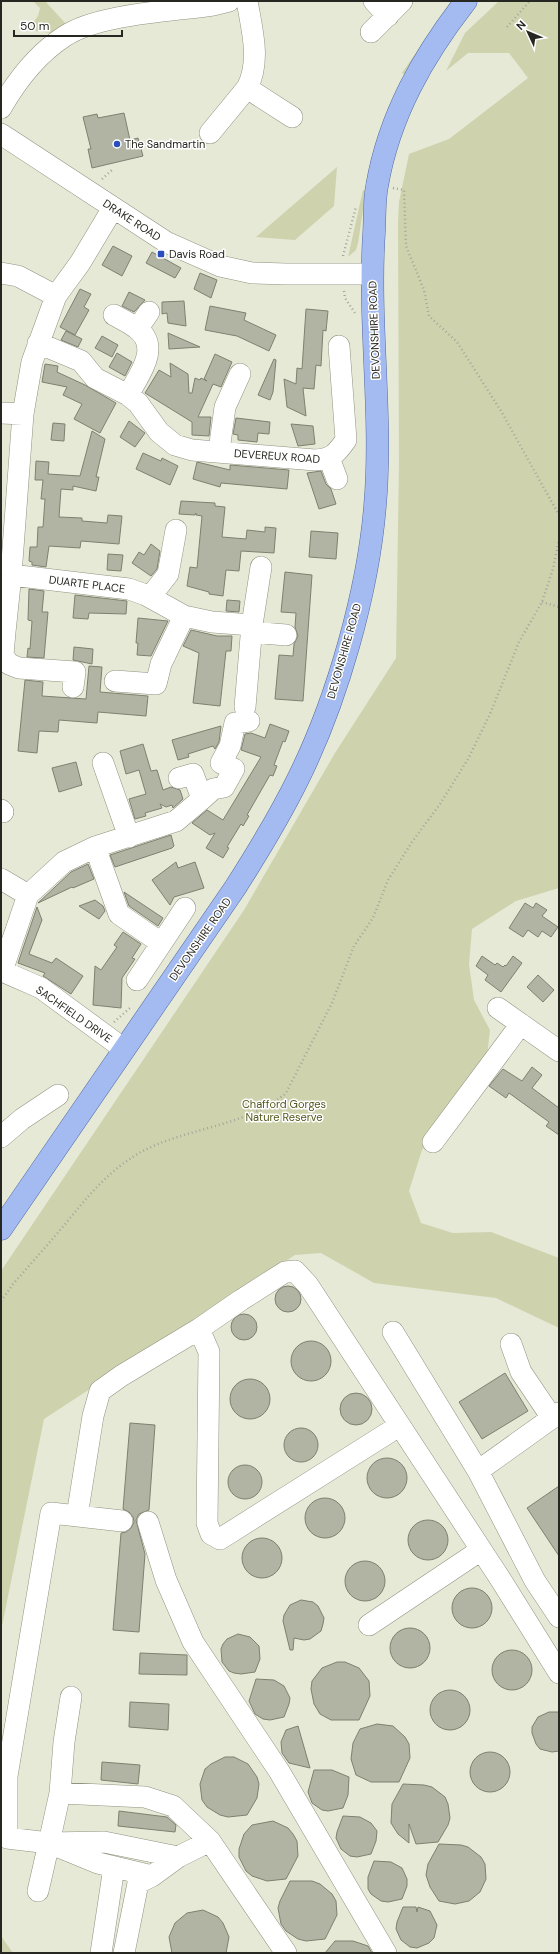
<svg xmlns="http://www.w3.org/2000/svg" width="560" height="1954" font-family="'DM Sans',sans-serif">
<style>
.green{fill:#ced3ae}
.building{fill:#b1b4a2;stroke:#7e8170}
.lines{fill:none;stroke-linecap:round;stroke-linejoin:round}
.minor-casing{stroke:#909381;stroke-width:22}
.major-casing{stroke:#5169a3;stroke-width:23}
.path{stroke:#a4a698;stroke-width:2.5;stroke-dasharray:1 3;stroke-linecap:butt}
.minor{stroke:#fff;stroke-width:21}
.major{stroke:#a4bbf2;stroke-width:22}
.poi-dot{fill:#2a4dbd;stroke:#fff;stroke-width:1.5}
.labels{text-anchor:middle;stroke-width:3;stroke-linejoin:round;paint-order:stroke}
.poi-label{font-size:11px;fill:#262720;stroke:#fff;text-anchor:start}
.street-label{font-size:11px;fill:#262720;stroke:#fff}
.park-label{font-size:11px;fill:#52581b;stroke:#fff}
</style>
<rect width="100%" height="100%" fill="#e6e9d6"/>
<path class="green" d="M33,1H45L66,24L51,33L36,31L32,24L38,16L40,8Z
M451,1H454L405,75L402,73Z
M499,1H559V888L516,901L472,929L469,964L474,1000L490,1030L487,1056L422,1150L409,1191L421,1223L453,1233L491,1232L559,1258V1328L496,1298L374,1283L321,1253L295,1255L44,1419L1,1631V1271L244,910L335,753L396,658L399,463L398,222L399,202L409,154L449,139L528,78L509,53H468L446,71L465,33Z
M337,167L334,206L295,240L256,237Z
M363,190L366,191L358,243L356,250L348,257Z
M1,1936L13,1953H1Z"/>
<path class="building" d="M124,113L130,140L138,138L143,156L92,168L88,149H91L83,117L97,114L98,118Z
M113,246L132,256L122,276L102,265Z
M152,252L181,268L175,278L146,263Z
M200,273L217,280L211,298L194,289Z
M80,289L91,294L84,307L89,310L75,335L60,327Z
M129,292L145,300L134,312L122,306Z
M184,301L186,326L168,323L167,313L162,314V302Z
M210,306L246,313L244,320L276,335L269,351L237,336L205,330Z
M306,309L328,311L326,331L323,330L321,366L316,365L314,389L303,388L306,416L287,407L284,379L296,384L297,368L302,369Z
M66,331L82,339L78,347L61,340Z
M168,333L200,347L169,349Z
M102,336L118,345L112,357L95,348Z
M117,353L132,362L125,376L109,367Z
M215,354L232,362L221,387L213,384L198,417H211L209,436L192,435V422L145,393L159,370L171,377L170,363L188,374L189,393H192L195,378L200,380L201,378L207,381L204,379Z
M274,359L276,360L273,392L270,400L258,395Z
M45,364L58,366L57,372L85,385L116,403L100,433L74,419L82,404L63,395L67,387L42,382Z
M236,418L270,422L269,434L258,433L257,442L238,440V435L233,434Z
M129,421L145,433L135,447L120,437Z
M53,423L65,424L64,441L51,440Z
M291,424L313,426L315,444L298,446Z
M92,431L105,439L96,477H99L96,491L73,486V490L61,489L59,517L82,518V521L107,523L108,515L122,516L119,544L81,541L80,548L49,546L46,567L32,565V562L29,561L30,547H37L38,527H43L45,499H41L43,480H35L36,461L49,462L48,474L80,476Z
M143,453L161,461L162,458L178,466L170,485L136,469Z
M197,462L230,470V465L289,470L287,489L221,483L220,487L193,479Z
M321,471L326,484L331,489L336,504L319,509L307,473Z
M181,501L215,503V506L225,507L222,537L246,539L247,530L265,532V527L276,528L274,553L241,551L239,571L226,570L223,596L209,594V592L187,586L190,567L197,568L202,516L196,515V513L195,515L179,514Z
M311,531L338,533L336,559L309,557Z
M151,544L160,551L157,569L151,576L132,563L139,552L144,555Z
M108,554L123,555L121,571L107,570Z
M285,572L312,575L303,701L275,699L279,655L293,656L294,644L298,636L295,627L296,613L281,612Z
M29,589L44,591L42,612H48L44,658L27,657L28,648L30,649L32,621L28,620Z
M75,595L127,601L126,614L89,613L88,619L73,618Z
M227,600L240,601L239,612L226,611Z
M138,618L168,621L151,656L137,655L138,643H136Z
M191,630L217,636H232L231,651H226L220,706L193,703L199,653L183,646Z
M74,647L93,649L92,664L73,660Z
M89,666L102,667L100,692L148,696L146,716L98,712L97,723L59,720L58,732L39,731L37,753L18,751L25,680L43,682L42,696L86,699Z
M270,724L289,731L285,742L283,741L274,765L277,766L273,776L270,775L247,815L249,816L243,826L241,824L227,847L229,848L223,858L206,848L215,833L210,835L192,823L207,810L223,820L261,757L241,750L245,734L251,733L265,738Z
M221,726L219,742L215,749L213,746L188,754L189,757L178,760L172,740Z
M143,744L151,771L157,770L163,790L171,787L180,790L183,799L173,808L172,805L166,807L160,804L162,808L145,813L146,816L135,819L129,799L146,794L139,770L126,774L120,751Z
M76,762L82,785L59,792L52,768Z
M171,835L174,846L172,848L115,867L110,855Z
M176,862L178,868L195,862L204,888L174,897L170,905L152,880Z
M88,864L94,879L73,888L72,887L38,903L71,872Z
M124,892L163,918L158,926L129,906Z
M95,900L103,906L105,911L99,919L79,906Z
M525,903L533,908L536,903L547,910L542,916L558,927L551,937L542,931L538,937L528,930L523,937L509,928Z
M37,907L42,920L29,954L52,963L56,958L83,976L71,994L43,976L45,973L18,963Z
M123,932L141,944L132,958L135,959L122,978L121,1008L93,1005L95,966L101,970L117,947L114,945Z
M482,956L495,965L497,963L503,967L505,965L506,966L513,956L522,963L501,992L485,980L488,975L476,966Z
M538,975L554,990L543,1002L527,987Z
M532,1067L542,1075L532,1088L559,1108V1135L546,1126L549,1122L509,1093L506,1098L489,1086L503,1069L522,1081Z
M275 1299a13 13 0 1 1 26 0a13 13 0 1 1-26 0Z
M231 1327a13 13 0 1 1 26 0a13 13 0 1 1-26 0Z
M291 1361a20 20 0 1 1 40 0a20 20 0 1 1-40 0Z
M505,1373L528,1411L482,1439L459,1402Z
M230 1399a20 20 0 1 1 40 0a20 20 0 1 1-40 0Z
M340 1409a16 16 0 1 1 32 0a16 16 0 1 1-32 0Z
M130,1423L155,1425L149,1510L139,1514L136,1520L145,1554L139,1632L113,1630L121,1533L126,1532L131,1528L134,1522L133,1517L129,1512L123,1509Z
M284 1445a17 17 0 1 1 34 0a17 17 0 1 1-34 0Z
M367 1478a20 20 0 1 1 40 0a20 20 0 1 1-40 0Z
M228 1482a17 17 0 1 1 34 0a17 17 0 1 1-34 0Z
M559,1486V1556L527,1508Z
M305 1518a20 20 0 1 1 40 0a20 20 0 1 1-40 0Z
M408 1540a20 20 0 1 1 40 0a20 20 0 1 1-40 0Z
M242 1558a20 20 0 1 1 40 0a20 20 0 1 1-40 0Z
M345 1581a20 20 0 1 1 40 0a20 20 0 1 1-40 0Z
M452 1608a20 20 0 1 1 40 0a20 20 0 1 1-40 0Z
M301,1600L313,1602L318,1606L324,1618L323,1624L321,1631L310,1639L304,1640L294,1638L293,1650H290L283,1621L284,1615L290,1605Z
M390 1648a20 20 0 1 1 40 0a20 20 0 1 1-40 0Z
M238,1634L250,1637L259,1646L260,1659L255,1672L241,1674L234,1673L229,1671L222,1662L221,1649L223,1644L227,1639Z
M492 1670a20 20 0 1 1 40 0a20 20 0 1 1-40 0Z
M140,1653L187,1655V1675L139,1674Z
M337,1662H345L359,1668L369,1681L370,1696L359,1720H331L320,1714L314,1704L311,1689L312,1681L322,1668Z
M256,1679L274,1680L284,1686L290,1698L289,1704L284,1717L270,1720L263,1719L255,1714L249,1701Z
M430 1710a20 20 0 1 1 40 0a20 20 0 1 1-40 0Z
M130,1702L169,1704L168,1730L129,1727Z
M549,1712H559V1751L552,1752L540,1749L536,1744L532,1733V1727L538,1717Z
M377,1724L393,1726L405,1737L409,1744L410,1758L399,1782H371L356,1775L351,1759L353,1743L360,1729Z
M298,1726L310,1768L289,1763L282,1753L281,1742L286,1730Z
M470 1772a20 20 0 1 1 40 0a20 20 0 1 1-40 0Z
M225,1757H234L248,1764L257,1777L259,1784L257,1798L247,1815L228,1817L220,1815L207,1807L202,1800L200,1784L205,1769L211,1764Z
M102,1762L140,1765L138,1784L101,1780Z
M314,1770H332L349,1777L348,1795L343,1808L328,1811L322,1810L312,1803L308,1792Z
M403,1784L424,1785L432,1787L445,1797L448,1804L450,1818L448,1825L438,1842L416,1844L409,1824V1843L398,1834L391,1823L392,1804Z
M119,1811L167,1817L176,1825L175,1832L118,1826Z
M343,1816L360,1817L371,1823L377,1831L376,1841L371,1854L357,1857L350,1856L341,1849L336,1838L337,1832Z
M273,1821L288,1828L293,1834L297,1841L298,1856L286,1879L267,1881L252,1876L246,1871L239,1857V1849L244,1834L252,1825Z
M439,1844L461,1845L468,1847L481,1857L485,1864L486,1879L480,1892L469,1901L455,1904L439,1901L430,1887L426,1875L428,1864Z
M374,1861L391,1862L402,1868L407,1879V1886L402,1899L388,1902L381,1901L371,1894L368,1889V1877Z
M290,1881H312L320,1884L332,1894L336,1901L337,1915L325,1939L306,1941L298,1939L286,1931L281,1924L278,1908L280,1901Z
M403,1907H416L417,1912L418,1907L430,1911L437,1925L434,1938L429,1943L417,1948L410,1947L401,1940L396,1929L397,1922Z
M203,1910L218,1917L223,1923L229,1937L226,1953H172L169,1937L175,1923L187,1913Z
M335,1941H353L368,1946L372,1953H325Z"/>
<g class="lines">
<defs>
<path id="minor" d="M374,1L388,16
M371,32L402,1
M247,88L292,117
M1,108C17,80 37,54 65,36C98,14 173,11 213,5L229,1
M210,133L247,88C261,61 252,30 247,1
M1,134L166,242L220,266L252,273L286,274H371
M1,273L18,276L56,296
M114,315C121,319 130,323 136,328C162,346 139,375 128,395
M138,328L149,312
M38,343L81,361L95,378L128,395L138,403L159,432L175,445L192,450L315,460C332,459 336,454 346,440L339,346
M1,413L23,414
M219,451L225,407L240,374
M329,458L337,479
M11,575L129,589L146,595L184,616L212,622L252,625
M150,597L168,574L176,530
M251,632L286,635
M115,681L156,684L161,664L184,616
M73,687L75,672L19,668L9,664L3,655L5,632L11,575L23,414L32,362L56,296L80,263L113,208
M245,707L252,625L261,567
M103,763L129,837
M202,799L213,789L224,787L234,769L221,763L230,746L235,723L249,721
M1,810L3,812
M95,847L119,914L161,943
M1,879L28,895
M137,980L185,908
M498,1008L559,1051
M124,1049L41,988L2,971L28,895L64,862L95,847L176,821L202,799L193,774L179,778
M1,1137L22,1119L58,1095
M433,1142L521,1024
M199,1329L209,1352L207,1523L211,1534L220,1539L399,1426
M393,1332L478,1471
M511,1344L521,1372L552,1418
M559,1413L478,1471L535,1581L559,1617
M77,1516L93,1416L100,1391L121,1376L199,1329L241,1300L285,1272L295,1271L308,1285L501,1580L559,1673
M122,1521L51,1513L7,1776V1838L49,1843L60,1793L145,1797L173,1806L210,1841L286,1953
M148,1522L166,1580L193,1642L279,1771L386,1953
M369,1625L481,1550
M60,1793L64,1742L71,1697
M49,1843L104,1842L178,1857
M59,1847L98,1863L152,1876
M38,1891L49,1843
M101,1953L114,1867
M124,1953L138,1883L152,1876L178,1857L210,1841"/>
<path id="major" d="M1,1229L235,888C258,852 280,816 299,777C337,700 368,592 375,506C383,415 368,324 374,233C375,218 374,201 377,186C389,116 423,56 466,1"/>
</defs>
<use href="#minor" class="minor-casing"/>
<use href="#major" class="major-casing"/>
<path class="path" d="M507,27L530,1
M102,179L112,170
M393,188L404,190L406,246L424,290L429,316L457,342L501,411L559,515
M343,256L356,207
M344,291L345,298L355,313
M542,602L559,607
M114,1022L130,1008
M1,1301L13,1284C29,1266 45,1248 61,1229C85,1200 107,1171 141,1152C184,1128 249,1126 286,1093L332,1003L354,946L373,918L388,880L412,842L440,804L468,759L490,714L519,642L542,602L553,569L559,539"/>
<use href="#minor" class="minor"/>
<use href="#major" class="major"/>
</g>
<g class="poi-dot">
<circle cx="117" cy="144" r="4"/>
<rect x="157" y="250" width="8" height="8" rx="2"/>
</g>
<g class="labels">
<g class="poi-label">
<text x="125" y="148">The Sandmartin</text>
<text x="169" y="258">Davis Road</text>
</g>
<g class="street-label">
<text transform="translate(132 220) rotate(33)" y="4">DRAKE ROAD</text>
<text transform="translate(374 330) rotate(-92)" y="4">DEVONSHIRE ROAD</text>
<text transform="translate(277 456) rotate(4)" y="4">DEVEREUX ROAD</text>
<text transform="translate(87 584) rotate(7)" y="4">DUARTE PLACE</text>
<text transform="translate(344 651) rotate(-74)" y="4">DEVONSHIRE ROAD</text>
<text transform="translate(200 939) rotate(-55)" y="4">DEVONSHIRE ROAD</text>
<text transform="translate(74 1014) rotate(35)" y="4">SACHFIELD DRIVE</text>
</g>
<g class="park-label">
<text x="284" y="1108">Chafford Gorges<tspan x="284" dy="13">Nature Reserve</tspan></text>
</g>
</g>
<rect width="560" height="1954" fill="none" stroke="#262720" stroke-width="4"/>
<g transform="translate(528 32) rotate(314)" stroke="#ffffff" stroke-width="3" paint-order="stroke">
<path d="M0-3L7 15L0 10L-7 15Z" fill="#262720"/>
<text y="-6" font-size="11" font-weight="bold" text-anchor="middle" fill="#262720">N</text>
</g>
<path d="M14 30v6h108v-6" fill="none" stroke="#262720" stroke-width="2"/>
<text x="20" y="30" font-size="12" fill="#262720" stroke="#ffffff" stroke-width="3" paint-order="stroke">50 m</text>
</svg>
